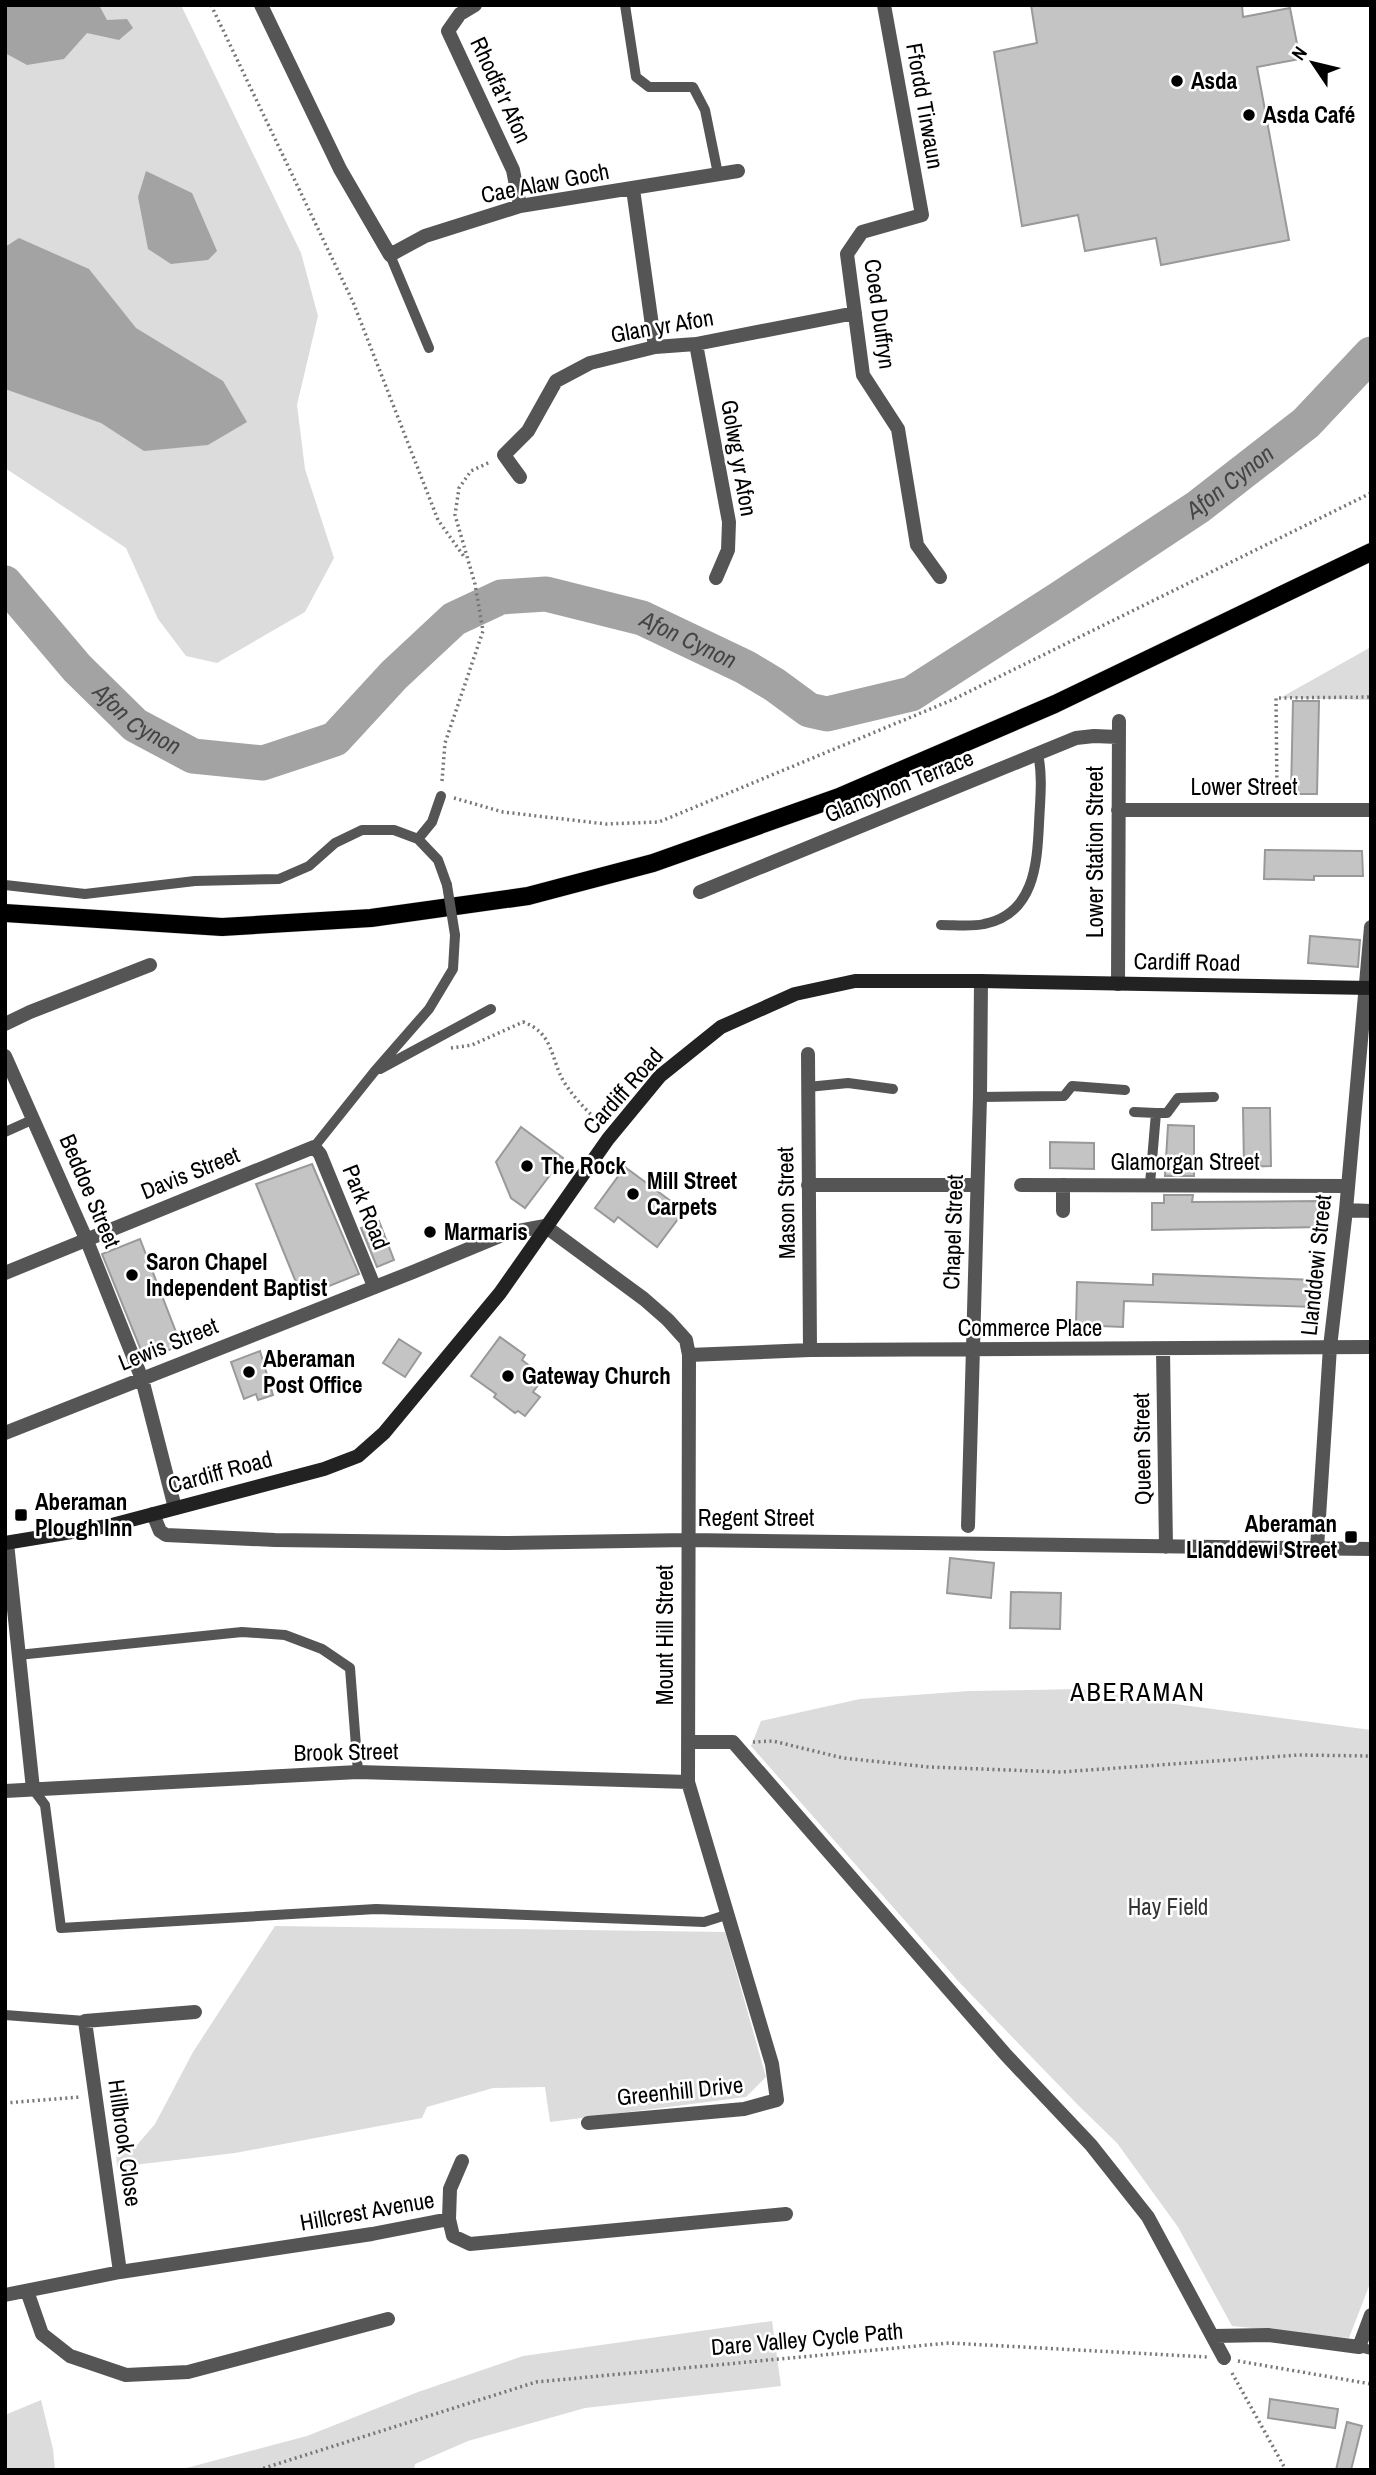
<svg xmlns="http://www.w3.org/2000/svg" width="1376" height="2475" font-family="'Archivo Narrow',sans-serif">
<style>
.green{fill:#dcdcdc}
.water{fill:#a3a3a3}
.lines{fill:none;stroke-linecap:round;stroke-linejoin:round}
.river{stroke:#a3a3a3;stroke-width:35}
.building{fill:#c4c4c4;stroke:#999;stroke-width:2}
.primary-casing{stroke:#dbdbdb;stroke-width:19}
.path{stroke:#777;stroke-width:3.5;stroke-dasharray:2 3.5;stroke-linecap:butt}
.service{stroke:#555;stroke-width:10}
.minor{stroke:#555;stroke-width:14}
.secondary{stroke:#222;stroke-width:14}
.primary{stroke:#000;stroke-width:18}
.service-bridge{stroke:#555;stroke-width:10}
.poi-dot{fill:#000;stroke:#fff;stroke-width:2.5}
.labels{text-anchor:middle;stroke-width:5;stroke-linejoin:round;paint-order:stroke}
.poi-label{font-size:23px;font-weight:bold;fill:#000;stroke:#fff;text-anchor:start}
.street-label{font-size:23px;fill:#000;stroke:#fff}
.park-label{font-size:23px;fill:#333;stroke:#fff}
.water-label{font-size:24px;font-style:italic;fill:#444;stroke:#fff}
.quarter-label{font-size:26px;letter-spacing:2px;fill:#000;stroke:#fff}
</style>
<rect width="100%" height="100%" fill="#fff"/>
<path class="green" d="M5,5H181L301,253L318,316L297,405L305,469L334,558L305,612L217,663L186,656L158,619L126,548L5,468Z
M1371,647V700L1280,698Z
M1081,1689L1175,1704L1371,1730V2281L1349,2338L1232,2326L1178,2227L1117,2143L1079,2106L959,1982L751,1746L761,1721L860,1699L969,1691Z
M275,1926L725,1932L766,2077L746,2097L550,2122L545,2087L493,2088L427,2107L422,2118L235,2153L117,2167L116,2151L137,2145L155,2124L193,2052Z
M772,2321L781,2386L585,2408L468,2441L415,2464L414,2470H179L307,2436L418,2392L523,2356Z
M41,2400L53,2449L55,2470H5V2415Z"/>
<path class="water" d="M5,5H99L107,20L127,19L133,28L119,40L87,33L64,59L27,65L5,53Z
M146,171L192,193L217,251L208,260L171,264L148,249L138,197Z
M19,238L89,269L136,328L223,381L247,422L208,445L144,451L101,423L5,389V247Z"/>
<g class="lines">
<path class="river" id="s1" d="M5,583L77,668L135,725L193,756L263,763L335,739L394,675L454,619L501,597L546,594L642,618L745,667L775,685L809,710L827,714L911,694L1059,599L1198,507L1306,423L1371,354"/>
</g>
<path class="building" d="M1031,5H1242L1243,17L1290,8L1300,59L1257,67L1289,240L1161,265L1156,238L1085,251L1078,215L1022,226L994,52L1037,43Z
M1293,701H1319L1317,794H1291Z
M1265,850L1362,851L1363,876H1314V880L1264,879Z
M1310,936L1360,940L1358,967L1308,963Z
M1243,1108H1270L1271,1166L1244,1167Z
M1168,1125L1194,1126V1176H1165Z
M521,1127L563,1158L525,1208L511,1198L496,1162Z
M1050,1142L1094,1143V1169L1050,1168Z
M312,1164L359,1274L302,1297L256,1184Z
M625,1167L684,1211L657,1247L618,1217L614,1222L595,1208Z
M1164,1195H1193L1192,1202L1321,1201V1227L1152,1230V1203H1164Z
M379,1221L394,1260L377,1267L361,1228Z
M140,1239L181,1345L145,1360L102,1254Z
M1153,1274L1316,1280L1315,1307L1124,1301L1123,1327L1076,1325L1077,1282L1153,1285Z
M500,1337L525,1355L522,1360L544,1377L533,1392L540,1397L525,1416L518,1411L515,1413L494,1397L496,1394L471,1376Z
M399,1339L421,1353L405,1377L383,1363Z
M260,1351L273,1395L258,1400L256,1394L244,1399L231,1362Z
M950,1558L994,1563L991,1598L947,1593Z
M1011,1592L1061,1593L1060,1629L1010,1628Z
M1270,2399L1338,2409L1335,2428L1268,2418Z
M1347,2422L1362,2426L1351,2470H1336Z"/>
<g class="lines">
<defs>
<path id="primary" d="M5,913L222,927L371,918L528,896L653,863L839,797L1055,704L1371,552"/>
</defs>
<use href="#primary" class="primary-casing"/>
<path class="path" d="M211,5L353,302L438,520L465,558
M442,781L445,743L483,631L475,584L455,515L459,488L471,471L490,462
M1277,794L1276,698L1371,697
M454,798L503,812L606,824L659,822L952,700L1371,493
M451,1048L472,1045L523,1022C554,1033 550,1058 564,1082C574,1098 587,1111 600,1123
M753,1742L773,1741L843,1758L929,1767L1061,1772L1299,1755L1371,1756
M5,2103L80,2097
M1238,2361L1371,2384
M1232,2373L1286,2470
M258,2470L536,2382L949,2343L1207,2357"/>
<path class="service" d="M625,5L636,77L649,87H693L705,110L718,174
M390,255L429,348
M441,796L432,822L418,839L438,860L447,885
M5,885L85,894L195,881L279,879L309,866L335,843L362,830H394L418,839
M941,925C955,925 971,927 984,924C1034,914 1037,865 1039,824C1040,800 1043,777 1038,754
M380,1069L491,1009
M808,1087L848,1083L893,1089
M980,1097L1064,1096L1072,1086L1125,1090
M1134,1112L1156,1113L1150,1184
M1156,1113H1167L1178,1098L1214,1097
M5,1132L34,1119
M314,1147L374,1072L429,1009L453,969L455,935
M18,1655L242,1632L285,1635L322,1649L350,1668L358,1772
M33,1789L45,1805L61,1928L376,1909L704,1922L726,1915
M5,2015L85,2021
M1359,2347L1371,2350"/>
<path class="minor" d="M261,5L340,169L390,255L425,236L520,206L738,171
M475,5L460,14L448,31L513,170L520,206
M884,5L922,215L862,232L847,254L863,375L898,429L917,545L940,577
M633,189L655,347
M696,344L729,522L728,550L716,578
M520,477L504,455L528,431L556,381L590,363L655,347L696,344L855,313
M1118,810H1371
M700,892L1076,738L1094,736L1118,737
M1118,984L1119,721
M5,1024L30,1012L150,965
M808,1054L810,1350
M5,1056L87,1241L142,1379L175,1508
M808,1185H976
M1021,1185L1348,1186
M1063,1185V1211
M1346,1210L1371,1211
M5,1273L314,1147L320,1154L374,1286
M1163,1350L1166,1547
M689,1355L810,1350L1371,1347
M5,1433L413,1272L507,1233L545,1226L644,1299L668,1320L686,1340L689,1355L688,1782L772,2064L777,2100L744,2109L588,2123
M153,1514L160,1531L166,1535L275,1540L505,1543L687,1540L1371,1549
M968,1526L980,1097L981,981
M7,1543L33,1789
M1317,1548L1330,1347L1346,1210L1371,927
M689,1742H733L1006,2055L1091,2145L1148,2217L1224,2358
M5,1791L358,1772L688,1782
M449,2219L450,2189L462,2161
M120,2272L85,2021L195,2012
M27,2291L42,2334L70,2356L126,2375L188,2372L388,2319
M5,2295L120,2272L372,2234L449,2219L453,2236L470,2244L786,2214
M1214,2336L1268,2335L1359,2347L1371,2315"/>
<path class="secondary" d="M5,1543L108,1526L324,1469L358,1456L384,1433L500,1293L608,1139L660,1076L721,1027L795,994L855,981H981L1371,988"/>
<use href="#primary" class="primary"/>
<path class="service-bridge" d="M447,885L455,935"/>
</g>
<g class="poi-dot">
<circle cx="1177" cy="81" r="7"/>
<circle cx="1249" cy="115" r="7"/>
<circle cx="527" cy="1166" r="7"/>
<circle cx="633" cy="1194" r="7"/>
<circle cx="430" cy="1232" r="7"/>
<circle cx="132" cy="1275" r="7"/>
<circle cx="249" cy="1372" r="7"/>
<circle cx="508" cy="1376" r="7"/>
<rect x="14" y="1508" width="14" height="14" rx="3.5"/>
<rect x="1344" y="1530" width="14" height="14" rx="3.5"/>
</g>
<g class="labels">
<g class="poi-label">
<text x="1191" y="89">Asda</text>
<text x="1263" y="123">Asda Café</text>
<text x="541" y="1174">The Rock</text>
<text x="647" y="1189">Mill Street<tspan x="647" dy="26">Carpets</tspan></text>
<text x="444" y="1240">Marmaris</text>
<text x="146" y="1270">Saron Chapel<tspan x="146" dy="26">Independent Baptist</tspan></text>
<text x="263" y="1367">Aberaman<tspan x="263" dy="26">Post Office</tspan></text>
<text x="522" y="1384">Gateway Church</text>
<text x="35" y="1510">Aberaman<tspan x="35" dy="26">Plough Inn</tspan></text>
<text x="1337" y="1532" text-anchor="end">Aberaman<tspan x="1337" dy="26">Llanddewi Street</tspan></text>
</g>
<g class="street-label">
<text transform="translate(501 90) rotate(65)" y="8">Rhodfa'r Afon</text>
<text transform="translate(925 106) rotate(80)" y="8">Ffordd Tirwaun</text>
<text transform="translate(545 183) rotate(-11)" y="8">Cae Alaw Goch</text>
<text transform="translate(880 314) rotate(82)" y="8">Coed Duffryn</text>
<text transform="translate(662 326) rotate(-10)" y="8">Glan yr Afon</text>
<text transform="translate(739 458) rotate(80)" y="8">Golwg yr Afon</text>
<text transform="translate(899 786) rotate(-22)" y="8">Glancynon Terrace</text>
<text x="1244" y="795">Lower Street</text>
<text transform="translate(1095 852) rotate(-90)" y="8">Lower Station Street</text>
<text transform="translate(1187 962) rotate(1)" y="8">Cardiff Road</text>
<text transform="translate(623 1091) rotate(-48)" y="8">Cardiff Road</text>
<text x="1185" y="1170">Glamorgan Street</text>
<text transform="translate(190 1173) rotate(-22)" y="8">Davis Street</text>
<text transform="translate(90 1191) rotate(67)" y="8">Beddoe Street</text>
<text transform="translate(786 1203) rotate(-91)" y="8">Mason Street</text>
<text transform="translate(366 1207) rotate(68)" y="8">Park Road</text>
<text transform="translate(953 1232) rotate(-88)" y="8">Chapel Street</text>
<text transform="translate(1316 1265) rotate(-84)" y="8">Llanddewi Street</text>
<text x="1030" y="1336">Commerce Place</text>
<text transform="translate(168 1344) rotate(-22)" y="8">Lewis Street</text>
<text transform="translate(1142 1449) rotate(-91)" y="8">Queen Street</text>
<text transform="translate(220 1472) rotate(-15)" y="8">Cardiff Road</text>
<text x="756" y="1526">Regent Street</text>
<text transform="translate(665 1635) rotate(-90)" y="8">Mount Hill Street</text>
<text transform="translate(346 1752) rotate(-1)" y="8">Brook Street</text>
<text transform="translate(680 2091) rotate(-6)" y="8">Greenhill Drive</text>
<text transform="translate(125 2143) rotate(82)" y="8">Hillbrook Close</text>
<text transform="translate(367 2211) rotate(-10)" y="8">Hillcrest Avenue</text>
<text transform="translate(807 2339) rotate(-5)" y="8">Dare Valley Cycle Path</text>
</g>
<g class="park-label">
<text x="1168" y="1915">Hay Field</text>
</g>
<g class="water-label">
<text dy="8" stroke="none"><textPath href="#s1" startOffset="1449">Afon Cynon</textPath></text>
<text dy="8" stroke="none"><textPath href="#s1" startOffset="821">Afon Cynon</textPath></text>
<text dy="8" stroke="none"><textPath href="#s1" startOffset="191">Afon Cynon</textPath></text>
</g>
<g class="quarter-label">
<text x="1138" y="1701">ABERAMAN</text>
</g>
</g>
<rect width="1376" height="2475" fill="none" stroke="#000000" stroke-width="14"/>
<g transform="translate(1313 63) rotate(305)" stroke="#ffffff" stroke-width="5" paint-order="stroke">
<path d="M0-5L12 26L0 18L-12 26Z" fill="#000000"/>
<text y="-10" font-size="19" font-weight="bold" text-anchor="middle" fill="#000000">N</text>
</g>
</svg>
